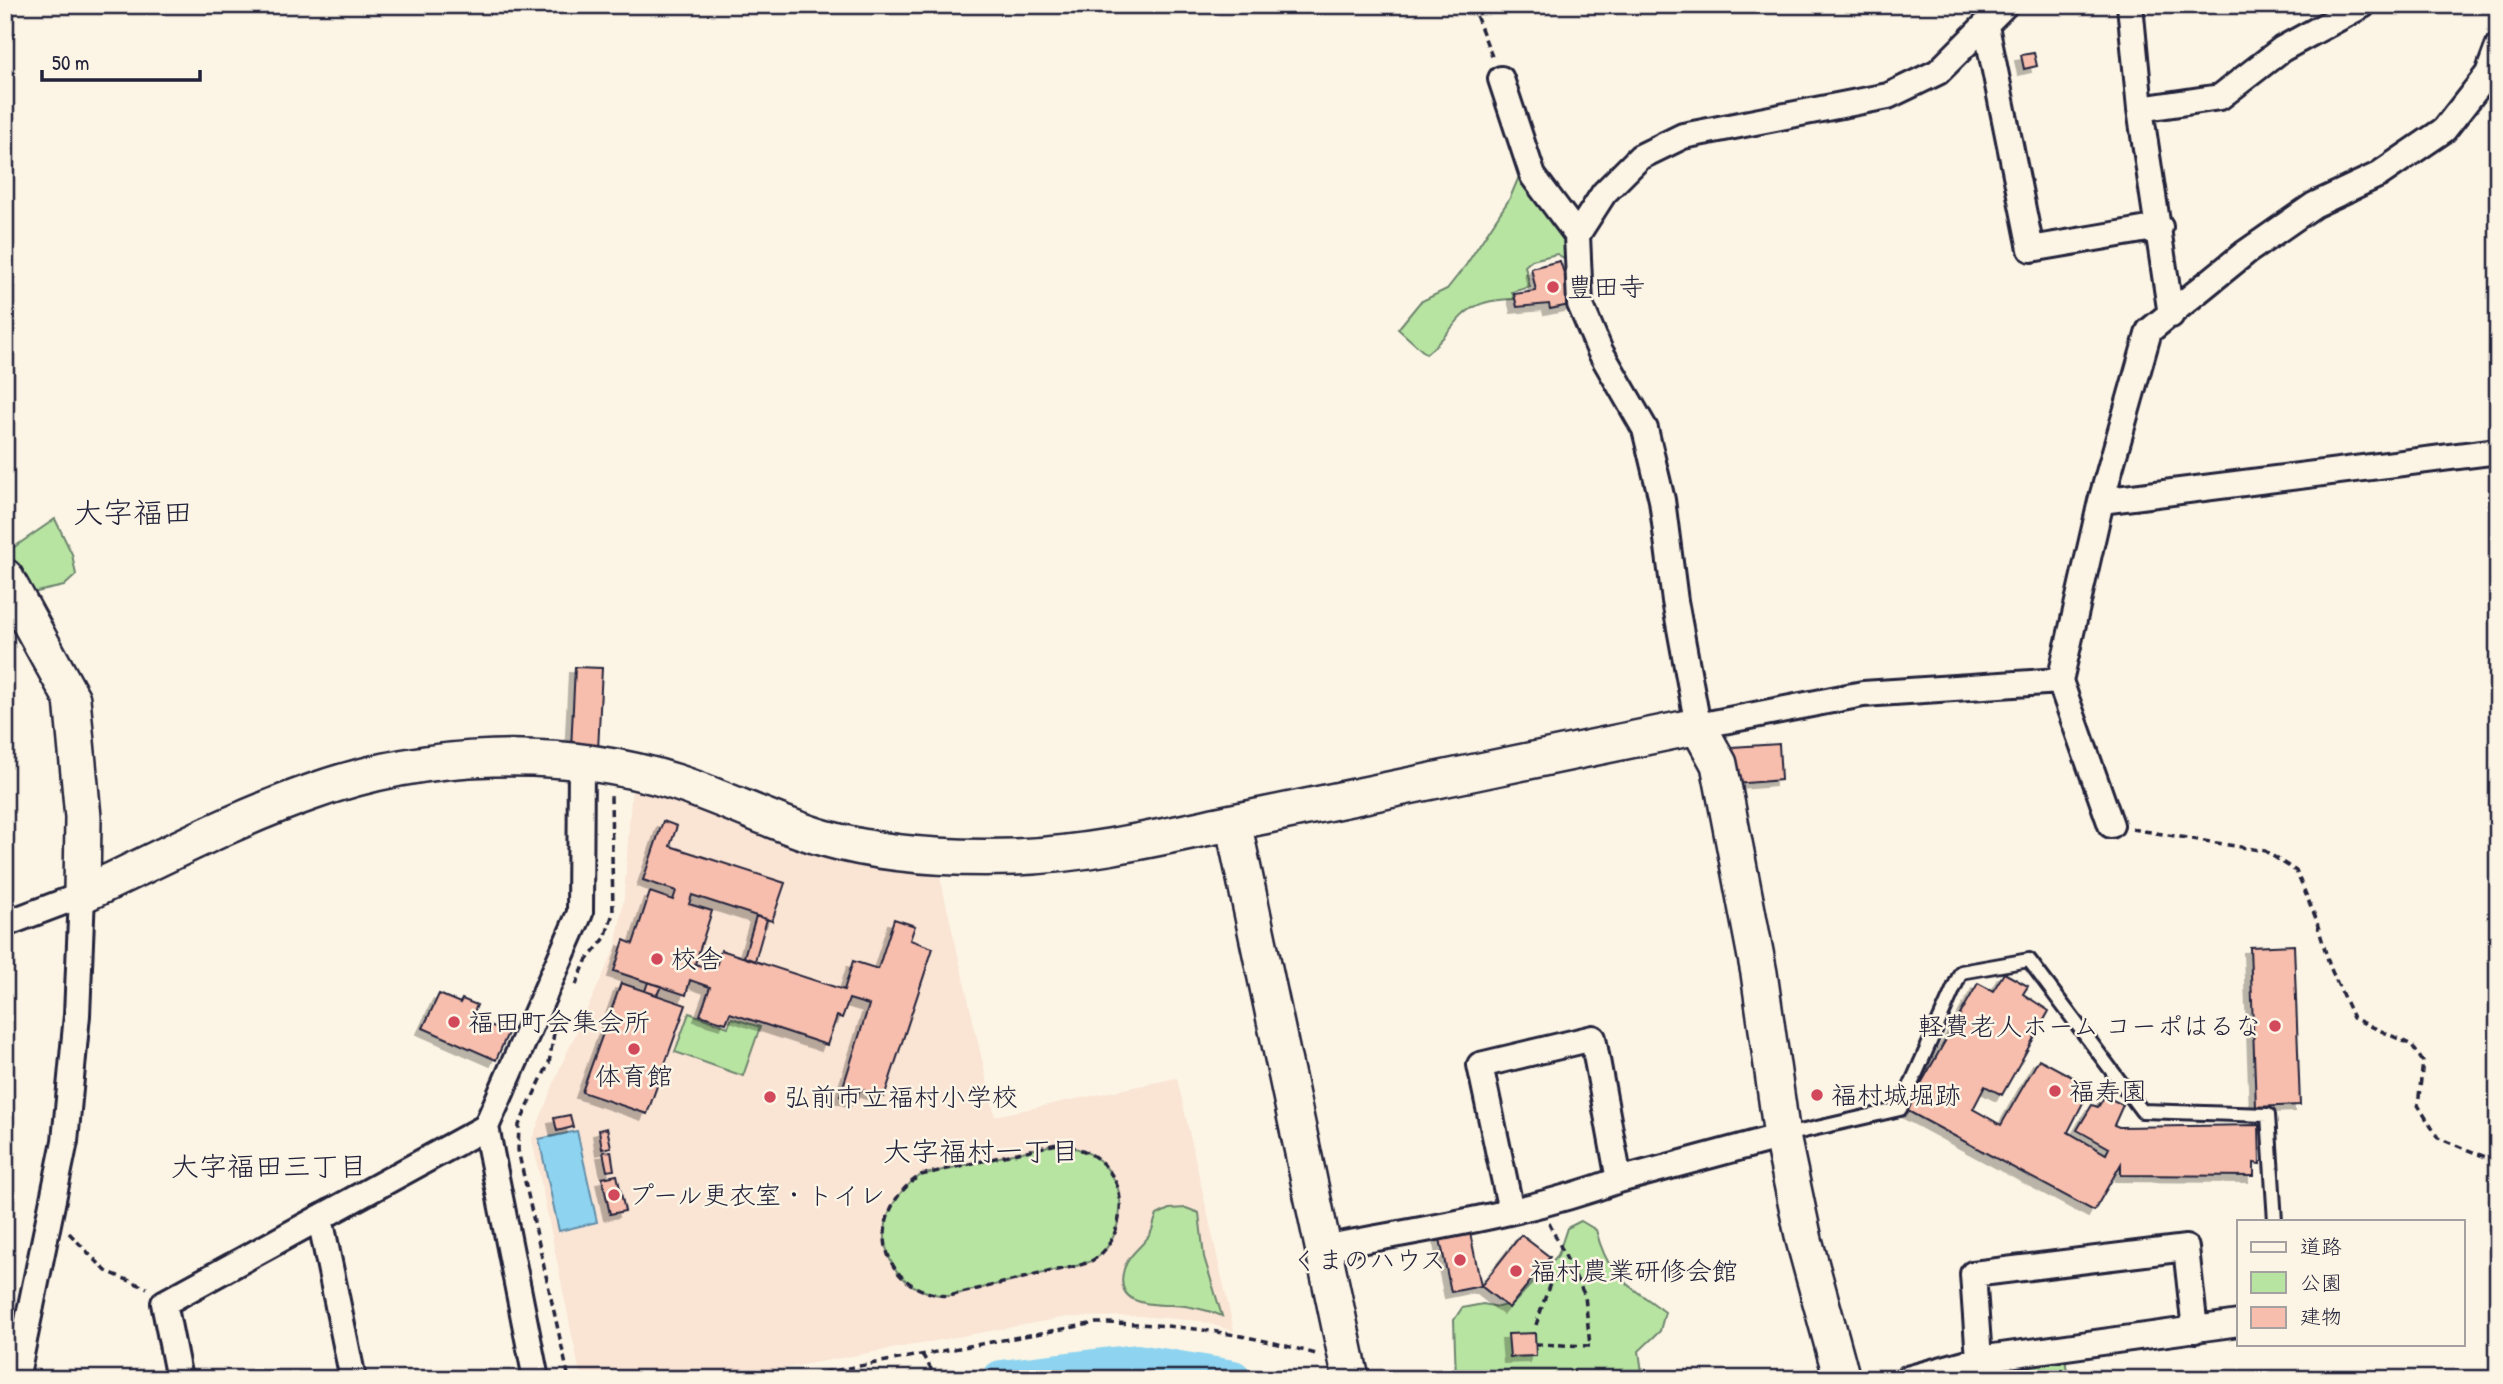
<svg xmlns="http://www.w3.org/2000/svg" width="2503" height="1384" font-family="'Patrick Hand','Klee One',sans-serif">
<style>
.built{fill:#fae4d4}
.green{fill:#b8e4a2;stroke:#6d836e;stroke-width:2}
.water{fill:#8ed4f0;stroke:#638da8;stroke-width:2}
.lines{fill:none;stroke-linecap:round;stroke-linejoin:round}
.river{stroke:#8ed4f0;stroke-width:38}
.building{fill:#f7bead;stroke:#22223b;stroke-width:2;filter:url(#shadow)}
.lane-casing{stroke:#22223b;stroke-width:18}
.street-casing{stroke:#22223b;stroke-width:30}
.secondary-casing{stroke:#22223b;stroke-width:40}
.path{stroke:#22223b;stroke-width:3.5;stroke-dasharray:7 5;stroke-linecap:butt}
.lane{stroke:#fcf5e5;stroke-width:12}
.street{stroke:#fcf5e5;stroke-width:24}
.secondary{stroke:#fcf5e5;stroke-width:35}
.poi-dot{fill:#d1495b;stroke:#fcf5e5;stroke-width:2.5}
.labels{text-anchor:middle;stroke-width:5;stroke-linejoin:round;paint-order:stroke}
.poi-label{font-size:26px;fill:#22223b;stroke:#fcf5e5;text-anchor:start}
.neighbourhood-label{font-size:28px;fill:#22223b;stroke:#fcf5e5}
.quarter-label{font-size:30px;fill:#22223b;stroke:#fcf5e5}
</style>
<defs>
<filter id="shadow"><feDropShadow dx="-6" dy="6" stdDeviation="0" flood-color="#0004"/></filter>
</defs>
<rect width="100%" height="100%" fill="#fcf5e5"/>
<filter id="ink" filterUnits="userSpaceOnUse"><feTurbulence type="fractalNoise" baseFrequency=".0143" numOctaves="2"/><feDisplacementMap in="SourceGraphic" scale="14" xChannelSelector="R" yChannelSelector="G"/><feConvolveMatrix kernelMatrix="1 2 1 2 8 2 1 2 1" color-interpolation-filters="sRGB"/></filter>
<g filter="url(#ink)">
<path class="built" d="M632,785L762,833L874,867L940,877L995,1116L1177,1078L1234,1331L1200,1321L1139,1316L1067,1317L725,1379H581L532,1139L560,1068L615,949L624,898Z"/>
<path class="green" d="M1523,167L1571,237L1567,260L1557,254L1532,260L1525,266L1530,287L1512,292L1514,299C1457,300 1463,324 1426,354L1398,329L1420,302L1447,289L1466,265L1510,198Z
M55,519L72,554L76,575L64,586L27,594L7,552Z
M689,1013L728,1027L732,1018L760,1027L743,1076L675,1052Z
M1057,1144C1084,1148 1103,1156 1116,1183C1127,1208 1116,1250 1089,1262C1077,1267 1061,1269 1048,1272C1015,1280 982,1288 949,1296C877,1292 863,1212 921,1175Z
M1186,1208L1199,1213L1204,1257L1222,1316C1211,1311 1197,1308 1185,1306C1161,1303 1112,1311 1124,1269C1129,1252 1148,1243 1152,1230C1154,1224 1154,1221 1157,1215L1169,1209Z
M1581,1221L1596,1230C1609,1280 1626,1282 1665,1312L1660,1331L1639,1351L1643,1379H1456L1454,1320L1462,1308L1483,1304L1498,1307L1514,1303L1558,1255L1567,1228Z
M2065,1357L2068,1379H2032L2029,1362Z"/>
<path class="water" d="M577,1131L597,1222L559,1231L539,1139Z"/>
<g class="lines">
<path class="river" d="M1001,1379L1137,1363L1233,1379"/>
</g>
<path class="building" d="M2034,53L2037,66L2024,69L2021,55Z
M1560,261L1574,304L1550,309L1549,304L1517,307L1514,294L1536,291L1531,268Z
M575,667L602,668L598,751L571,749Z
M1779,744L1781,780L1735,784L1732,747Z
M663,821L677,826L670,846L785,883L772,921L692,895L689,904L712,911L695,964L715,970L721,950L844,990L853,961L878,969L894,919L915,926L910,940L933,948L884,1097L860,1089L856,1101L840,1096L869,1005L849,999L842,1018L837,1016L827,1045L730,1013L726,1023L700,1015L710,987L690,980L686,995L614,971L624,940L633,944L650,892L673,900L676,891L643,880Z
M756,916L767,919L755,961L744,957Z
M2294,945L2300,1105L2256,1107L2250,947Z
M2004,973L2028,986L2023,994L2049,1011L2002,1095L1985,1086L1973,1109L2001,1125L2039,1059L2091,1087L2068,1132L2106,1154L2109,1148L2077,1130L2092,1105L2098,1107L2105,1096L2123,1105L2114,1125L2119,1127L2259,1125L2260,1164L2254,1163V1176L2121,1175V1164L2094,1211L1906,1110L1978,983L1993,991Z
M648,982L661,986L657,995L645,991Z
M621,983L686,1005L647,1114L582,1092Z
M439,994L460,1003L462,999L477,1005L472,1017L508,1033L496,1060L423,1028Z
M570,1115L573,1127L557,1131L554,1118Z
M607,1128L611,1147L602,1149L599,1130Z
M611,1151L614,1170L607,1171L603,1152Z
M617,1175L625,1211L610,1214L602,1178Z
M1469,1228L1481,1286L1451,1292L1439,1234Z
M1521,1235L1550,1257L1509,1308L1481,1286Z
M1535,1333L1536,1356L1510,1357L1508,1334Z"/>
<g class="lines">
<defs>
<path id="lane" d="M1782,1136L1900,1109L1961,972L2029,960L2142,1111L2268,1115L2275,1221"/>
<path id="street" d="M2130,5L2140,109L2171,315
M1986,26L2031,249L2160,227
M1501,79L1533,176L1577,235L1580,304L1600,351L1645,429L1662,500L1675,601L1698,726L1863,694L2060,681
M2140,109L2220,97L2282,49L2363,5
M1577,235L1604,193L1640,157L1683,136L1888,96L1938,72L2005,5
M2101,501L2498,451
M2111,825L2060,681L2101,501L2149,331L2245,253L2314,205L2378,175L2444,130L2488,74L2498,47
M5,924L82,895L77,1015L65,1141L16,1379
M1619,1180L1782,1136
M320,1218L353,1379
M1323,1248C1422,1229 1524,1215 1619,1180L1593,1038L1480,1065L1511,1211
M1979,1359L1973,1274L2186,1248L2195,1330
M179,1379L164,1303L486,1127
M536,1379L486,1127L580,913L581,763
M1907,1379L1979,1359L2239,1323"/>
<path id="secondary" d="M5,577L72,699L83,817L82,895C157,860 234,819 312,792C425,751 559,746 675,782C725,798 773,823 824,838C886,856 951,859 1015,857C1099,854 1181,832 1263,816C1408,787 1553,755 1698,726L1719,764L1759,973L1782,1136L1804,1240L1842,1379
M1233,822L1351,1379"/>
</defs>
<use href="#lane" class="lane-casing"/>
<use href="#street" class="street-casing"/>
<use href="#secondary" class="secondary-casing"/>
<path class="path" d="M1472,5L1493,59
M2132,829L2265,851L2296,871L2315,916L2330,967L2353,1018L2412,1045L2423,1062L2418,1105L2438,1138L2498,1162
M576,985L586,961L605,938L613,913L611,796
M554,1033L549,1063L519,1125L518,1150L569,1379
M1057,1144C1084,1148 1103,1156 1116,1183C1127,1208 1116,1250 1089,1262C1077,1267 1061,1269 1048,1272C1015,1280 982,1288 949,1296C877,1292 863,1212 921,1175Z
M69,1233L106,1271L147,1288
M1536,1325L1549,1286L1569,1264
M1535,1344L1590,1346L1585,1296L1549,1223
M922,1354L937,1379
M1376,1373L1391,1379
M788,1379L1096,1323C1171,1323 1247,1333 1319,1355"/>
<use href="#lane" class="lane"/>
<use href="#street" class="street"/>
<use href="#secondary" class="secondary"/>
</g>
</g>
<g class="poi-dot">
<circle cx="1553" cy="287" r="7"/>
<circle cx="657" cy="959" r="7"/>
<circle cx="454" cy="1022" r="7"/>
<circle cx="2275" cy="1026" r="7"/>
<circle cx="634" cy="1049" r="7"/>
<circle cx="2055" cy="1091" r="7"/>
<circle cx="1817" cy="1095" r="7"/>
<circle cx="770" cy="1097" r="7"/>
<circle cx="614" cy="1195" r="7"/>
<circle cx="1460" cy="1260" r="7"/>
<circle cx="1516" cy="1271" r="7"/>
</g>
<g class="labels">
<g class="poi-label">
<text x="1567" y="296">豊田寺</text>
<text x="671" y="968">校舎</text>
<text x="468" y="1031">福田町会集会所</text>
<text x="2261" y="1035" text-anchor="end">軽費老人ホーム コーポはるな</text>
<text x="634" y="1085" text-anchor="middle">体育館</text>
<text x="2069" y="1100">福寿園</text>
<text x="1831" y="1104">福村城堀跡</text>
<text x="784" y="1106">弘前市立福村小学校</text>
<text x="628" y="1204">プール更衣室・トイレ</text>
<text x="1446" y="1269" text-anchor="end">くまのハウス</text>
<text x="1530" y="1280">福村農業研修会館</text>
</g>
<g class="neighbourhood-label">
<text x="981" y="1161">大字福村一丁目</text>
<text x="269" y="1176">大字福田三丁目</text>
</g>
<g class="quarter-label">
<text x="133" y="523">大字福田</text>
</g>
</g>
<rect width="2503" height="1384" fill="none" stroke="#fcf5e5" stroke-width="28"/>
<rect x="14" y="14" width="2475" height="1356" fill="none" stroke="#22223b" stroke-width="2.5" filter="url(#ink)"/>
<rect x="2237" y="1220" width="228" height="126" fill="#fcf5e5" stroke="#a5a1a1" stroke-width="2"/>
<rect x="2251" y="1242" width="35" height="10" fill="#fcf5e5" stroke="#a5a1a1" stroke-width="2"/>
<text x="2300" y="1254" font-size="21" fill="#22223b">道路</text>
<rect x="2251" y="1272" width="35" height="21" fill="#b8e4a2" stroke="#a5a1a1" stroke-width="2"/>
<text x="2300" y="1290" font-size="21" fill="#22223b">公園</text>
<rect x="2251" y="1307" width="35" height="21" fill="#f7bead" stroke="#a5a1a1" stroke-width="2"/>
<text x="2300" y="1324" font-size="21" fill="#22223b">建物</text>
<path d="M42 70v10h158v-10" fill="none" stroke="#22223b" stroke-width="3.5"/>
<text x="52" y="70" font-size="21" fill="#22223b" stroke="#fcf5e5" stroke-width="5" paint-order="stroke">50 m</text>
</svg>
